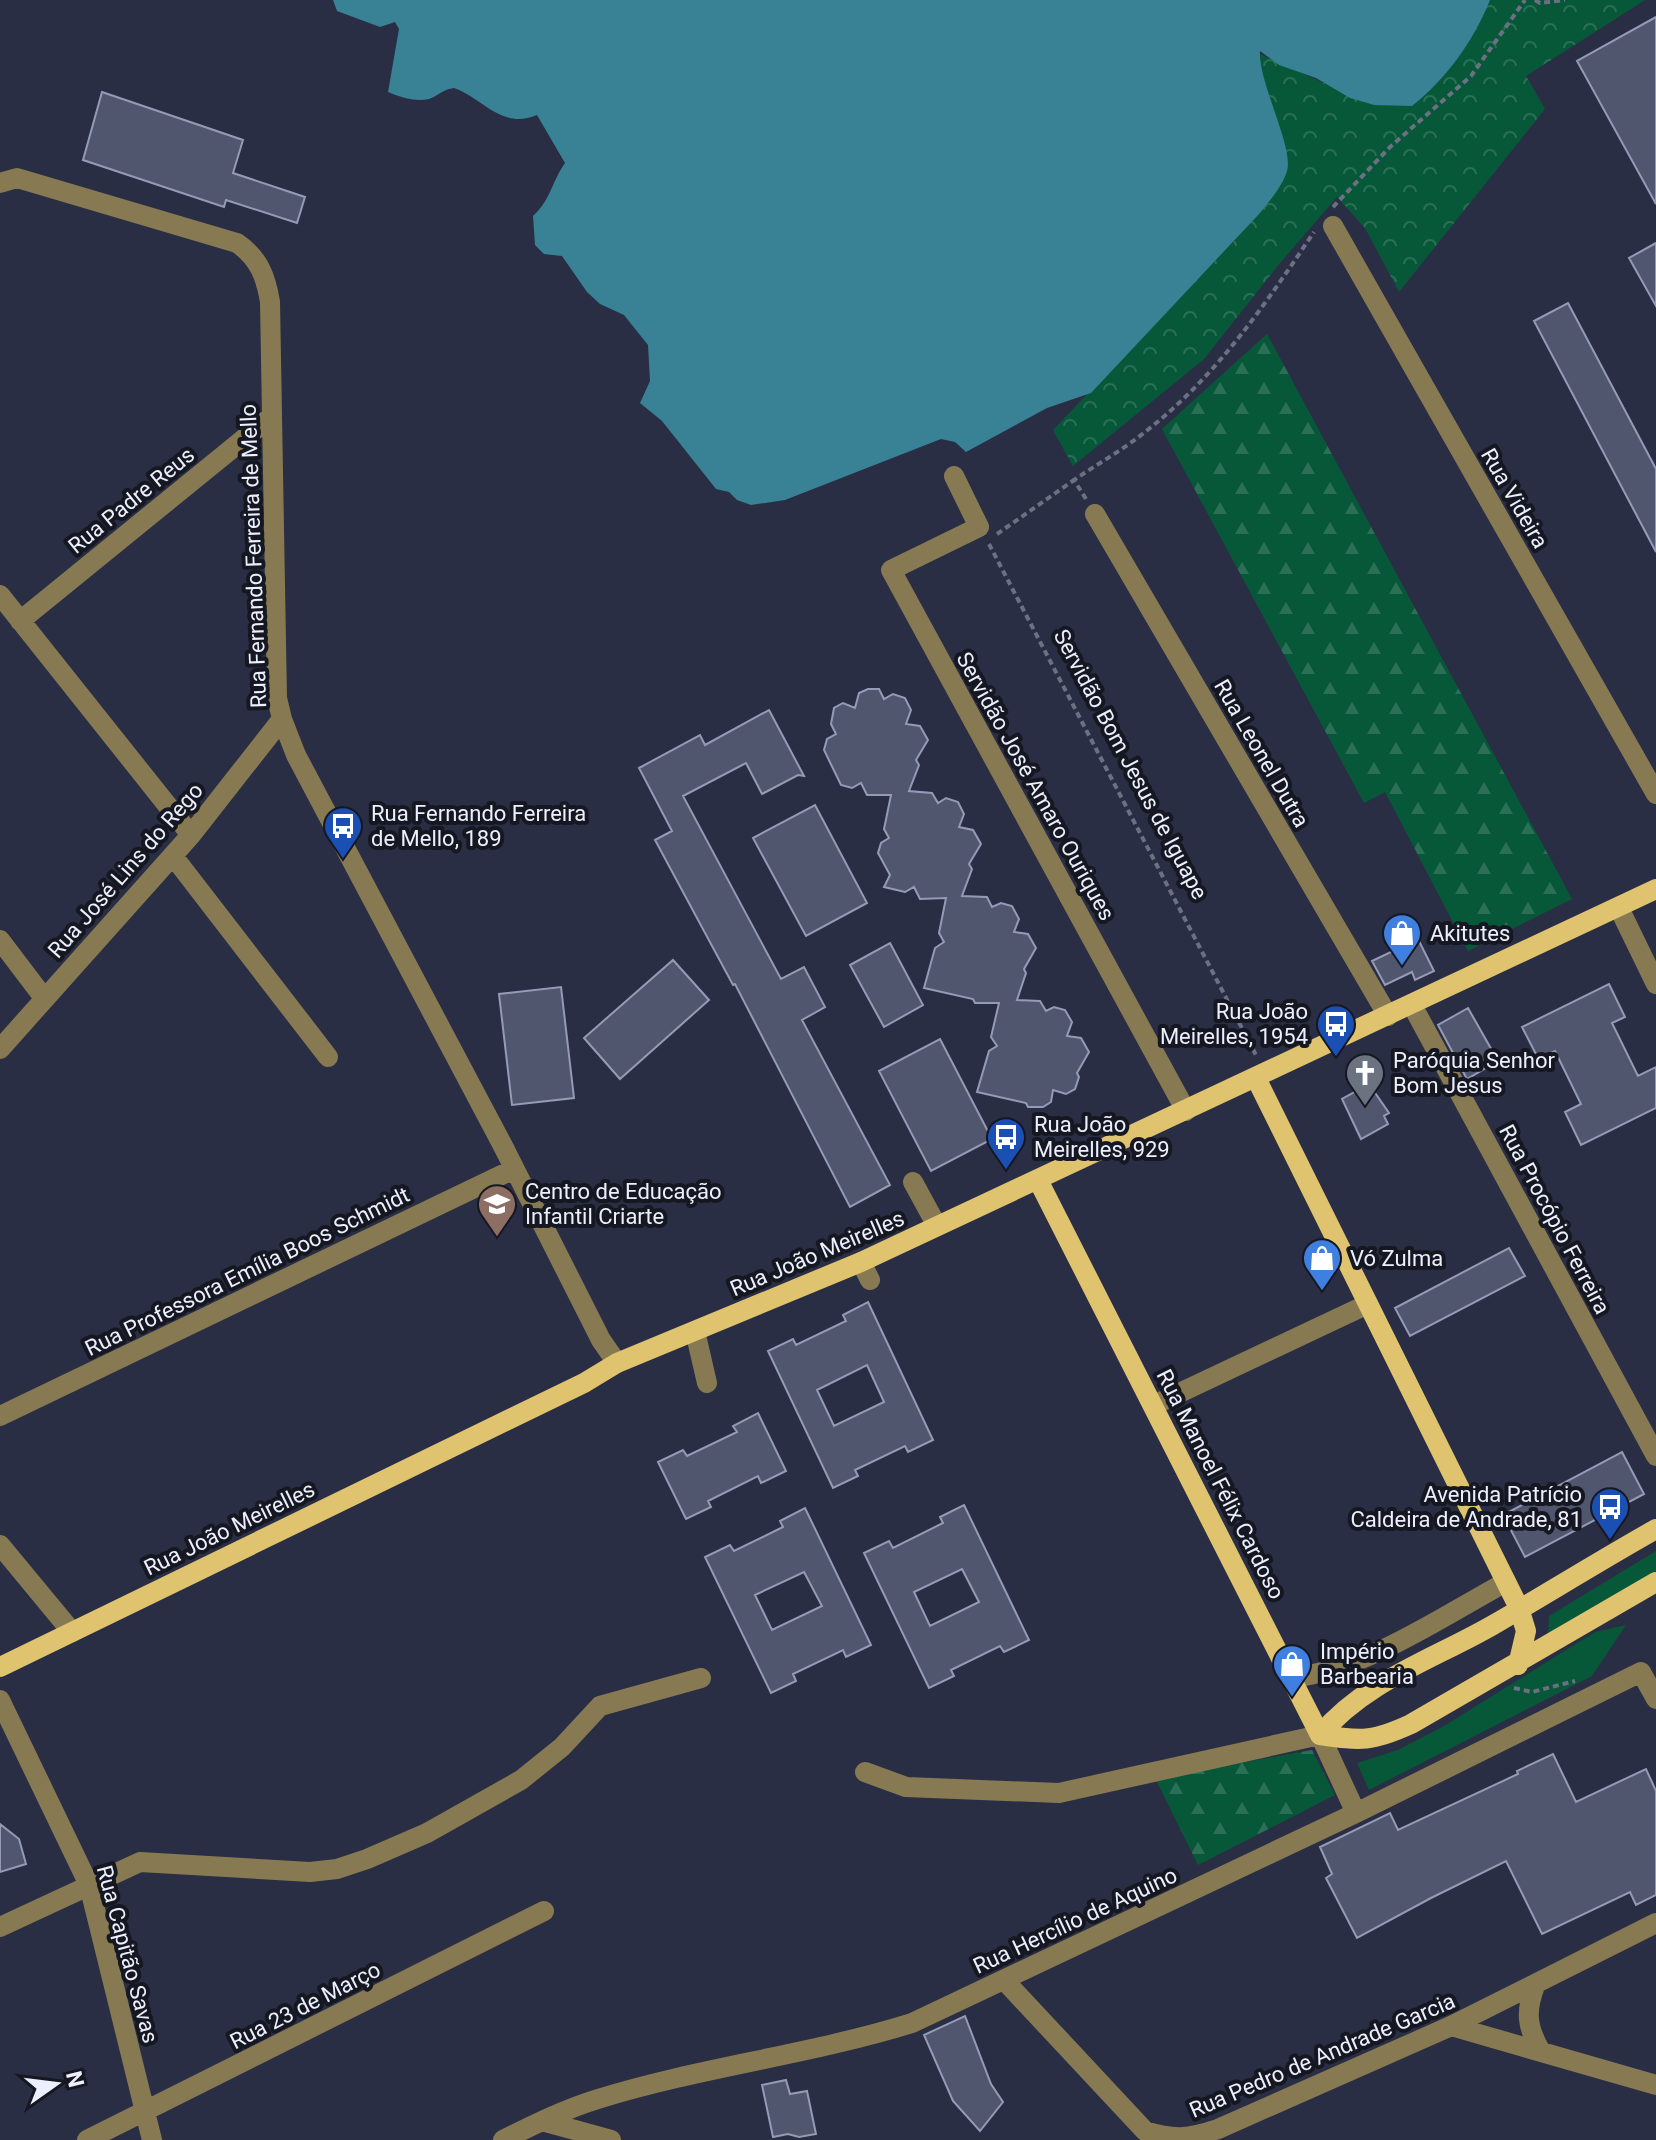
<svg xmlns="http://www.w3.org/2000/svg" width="1656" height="2140" font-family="Roboto,sans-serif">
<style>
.grass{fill:#075838}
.forest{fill:url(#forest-firs)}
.park{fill:url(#park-crowns)}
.water{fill:#398195}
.building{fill:#51566f;stroke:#959bb7;stroke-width:2;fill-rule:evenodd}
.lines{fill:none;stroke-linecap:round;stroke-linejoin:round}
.path{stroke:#6c7083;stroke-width:4;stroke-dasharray:6 4;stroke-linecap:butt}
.minor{stroke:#877a52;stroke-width:20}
.major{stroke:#dfc36e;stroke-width:20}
.labels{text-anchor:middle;stroke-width:8;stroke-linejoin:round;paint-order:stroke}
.street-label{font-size:22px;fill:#eceffe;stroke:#151721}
.poi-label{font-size:22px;fill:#eceffe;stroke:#151721;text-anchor:start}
</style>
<defs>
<pattern id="forest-firs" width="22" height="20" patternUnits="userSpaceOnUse" patternTransform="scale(2)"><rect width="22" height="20" fill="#075838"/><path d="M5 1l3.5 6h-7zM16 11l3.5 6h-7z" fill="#2b7056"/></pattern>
<pattern id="park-crowns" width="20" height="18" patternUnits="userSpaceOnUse" patternTransform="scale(2)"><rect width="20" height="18" fill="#075838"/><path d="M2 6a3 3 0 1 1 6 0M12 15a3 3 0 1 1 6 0" fill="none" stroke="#2b7056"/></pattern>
</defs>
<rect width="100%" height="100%" fill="#292e44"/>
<path class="grass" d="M1656,1551V1572L1548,1639L1549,1616Z
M1626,1625L1592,1676L1369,1790L1357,1763L1398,1750L1444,1726L1595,1632Z"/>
<path class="forest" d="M1267,334L1572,899L1468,951L1385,792L1364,803L1162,429Z
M1312,1750L1335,1795L1198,1865L1155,1778Z"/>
<path class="park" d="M1489,0H1645L1526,76L1545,109L1399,292L1365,228L1337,197L1280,263L1204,359L1073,466L1053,430L1235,240L1271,108L1258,53L1370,104Z"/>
<path class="water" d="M333,0H1490C1473,42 1447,78 1412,106L1374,105L1350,98L1316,78L1279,65L1260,51C1258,82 1294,147 1287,171C1282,187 1270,200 1260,213L1091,393L1047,408L966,452L955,442L941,439L785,500L751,505L737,500L729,492L716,489L662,421L640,403L650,381L648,345L624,315L600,304L587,292L562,256L544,254L535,245L533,216C552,198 551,183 565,163L537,115C502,130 484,99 454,88C443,89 438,96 429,99C415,102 400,97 388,92L399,29L395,22L380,27L337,11Z"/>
<path class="building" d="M1656,17V204L1577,61Z
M102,92L243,140L233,173L305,197L297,223L226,200L224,207L83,160Z
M1656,243V306L1629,258Z
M1568,303L1656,469V552L1534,321Z
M868,689H879L884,699L893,694L905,698L911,710L906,724L920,726L928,740L916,760L919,765L909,791L932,793L938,803L946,798L958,802L964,814L959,827L973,830L981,844L969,864L972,869L962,896L987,897L992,907L1001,903L1012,906L1019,919L1014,932L1028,934L1036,948L1024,969L1026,973L1017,1000L1040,1001L1046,1011L1054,1007L1065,1010L1072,1022L1067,1036L1081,1038L1089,1052L1077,1073L1079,1077L1075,1089L1066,1094L1053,1090L1051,1102L1043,1107H1028L1026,1103L977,1092L989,1051L997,1046L991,1037L999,1003H975L973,999L924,988L935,948L944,942L939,933L946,898L920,899L914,887L905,892L884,887L890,875L878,853L881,843L889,838L884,829L891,795H867L861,783L852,788L841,785L824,750L827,739L836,734L831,724L834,708L843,703L855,708L859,693Z
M769,710L804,776L798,775L762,794L746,763L683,796L781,979L804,967L825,1007L802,1020L890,1185L850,1207L735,984L733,985L655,840L672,831L639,768L700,735L705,745Z
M815,805L867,903L806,936L753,838Z
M1418,939L1434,971L1415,980L1412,972L1385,985L1372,961Z
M890,943L923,1005L884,1027L850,965Z
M673,960L709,1000L620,1079L584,1038Z
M1609,984L1625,1017L1612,1023L1638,1076L1656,1067V1108L1581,1145L1565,1112L1581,1104L1555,1051L1539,1060L1522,1027Z
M561,987L574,1098L512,1105L499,994Z
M1468,1008L1498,1061L1467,1079L1438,1025Z
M940,1039L992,1139L931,1171L879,1071Z
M1369,1084L1389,1113L1384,1116L1388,1124L1361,1139L1342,1099Z
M1509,1248L1525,1276L1410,1336L1395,1308Z
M868,1302L933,1440L908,1452L905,1446L855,1470L858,1476L833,1488L768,1351L793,1339L796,1345L846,1321L843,1315ZM867,1365L884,1402L834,1426L817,1390Z
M758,1413L786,1471L761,1483L758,1476L708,1501L711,1507L686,1519L658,1462L683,1450L687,1456L737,1432L733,1426Z
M1622,1452L1644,1494L1525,1557L1503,1515Z
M964,1505L1029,1640L1004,1652L1000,1646L951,1670L954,1676L929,1688L864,1553L889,1541L893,1548L943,1523L940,1517ZM962,1569L979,1602L930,1626L914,1592Z
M805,1508L871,1645L846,1657L843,1650L793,1674L796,1681L771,1693L705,1557L730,1545L734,1551L783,1527L780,1521ZM804,1572L822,1606L772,1630L755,1595Z
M1553,1754L1576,1802L1646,1769L1656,1791V1895L1636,1905L1630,1892L1542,1934L1506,1861L1431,1898L1357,1938L1326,1878L1332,1874L1320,1847L1390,1813L1398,1830L1518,1774L1517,1771Z
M0,1824L19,1839L26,1864L0,1872Z
M965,2016L991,2084L1003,2102L980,2131L953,2101L924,2035Z
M786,2080L790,2094L807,2091L816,2134L799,2137L788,2134L773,2137L762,2085Z"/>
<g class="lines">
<path class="path" d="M1535,0L1540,3L1565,0
M1333,207L1390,147L1471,76L1525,0
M1086,499L1074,480C1097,464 1123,450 1145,432C1217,376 1264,306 1314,232
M997,534L1074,480
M989,544L1257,1057
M1514,1688L1532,1692L1575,1681"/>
<path class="minor" d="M0,183L17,178L237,243C259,258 266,277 270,302L277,698L282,719L296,755L503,1146L601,1340L617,1363
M1333,226L1656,794
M954,476L979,527L891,570L1186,1111
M1095,514L1388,1016
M0,595L191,835
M20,621L272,416
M173,856L328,1057
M1619,908L1656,984
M0,940L44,998
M1412,1005L1656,1456
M0,1049L191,835L282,719
M913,1182L937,1226
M861,1262L870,1280
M695,1331L707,1383
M1154,1405L1368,1304
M0,1416L514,1169
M0,1545L72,1632
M1293,1678C1370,1667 1438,1619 1506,1582
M0,1700L89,1885L152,2140
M865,1772L906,1787L1059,1793L1320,1735L1356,1813
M0,1927L140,1862L310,1872L337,1869L367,1859L427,1833L521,1780L562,1747L600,1706L701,1678
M1004,1980L1145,2131C1174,2140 1188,2139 1218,2129L1451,2026L1656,1923
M1535,1986C1525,2012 1527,2027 1541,2052
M1451,2026L1656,2085
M542,2121L611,2140
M87,2140L544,1911
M503,2140C533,2125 565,2109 598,2099C701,2067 809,2055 912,2023L1356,1813L1641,1672L1656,1699"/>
<path class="major" d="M1256,1078L1519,1608L1526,1631L1518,1665
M1038,1180L1320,1735
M0,1667L584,1383L617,1363L861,1262L1656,889
M1320,1735C1365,1681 1434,1659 1493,1625C1548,1593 1601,1560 1656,1529
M1320,1735C1361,1741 1372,1742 1411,1724L1656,1582"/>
</g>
<defs>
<symbol id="bus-pin" viewBox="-11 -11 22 30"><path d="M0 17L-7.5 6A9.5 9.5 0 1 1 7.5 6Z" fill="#1a4fb4" stroke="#151721"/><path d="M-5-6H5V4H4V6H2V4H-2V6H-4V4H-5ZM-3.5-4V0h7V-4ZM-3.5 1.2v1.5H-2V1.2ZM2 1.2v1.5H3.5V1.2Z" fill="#fff"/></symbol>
<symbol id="shop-pin" viewBox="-11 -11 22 30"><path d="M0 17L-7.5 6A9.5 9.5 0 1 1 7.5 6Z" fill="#3f7fe0" stroke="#151721"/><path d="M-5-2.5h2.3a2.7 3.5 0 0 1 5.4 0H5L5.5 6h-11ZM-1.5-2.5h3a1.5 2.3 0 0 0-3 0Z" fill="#fff"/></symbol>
<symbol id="church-pin" viewBox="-11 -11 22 30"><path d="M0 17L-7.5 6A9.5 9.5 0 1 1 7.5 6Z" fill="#6b7280" stroke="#151721"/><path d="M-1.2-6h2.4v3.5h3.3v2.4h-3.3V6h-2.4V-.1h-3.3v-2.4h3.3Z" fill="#fff"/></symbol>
<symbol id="school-pin" viewBox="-11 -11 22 30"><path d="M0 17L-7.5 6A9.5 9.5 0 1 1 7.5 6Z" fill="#8d6e63" stroke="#151721"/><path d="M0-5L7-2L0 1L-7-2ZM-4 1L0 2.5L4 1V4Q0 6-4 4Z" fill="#fff"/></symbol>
</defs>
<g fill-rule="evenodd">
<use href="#bus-pin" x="321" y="804" width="44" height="60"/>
<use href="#shop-pin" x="1380" y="911" width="44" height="60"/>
<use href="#bus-pin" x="1314" y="1002" width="44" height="60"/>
<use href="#church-pin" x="1343" y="1051" width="44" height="60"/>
<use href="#bus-pin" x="984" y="1115" width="44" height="60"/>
<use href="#school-pin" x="475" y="1182" width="44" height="60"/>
<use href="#shop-pin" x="1300" y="1236" width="44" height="60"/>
<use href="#bus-pin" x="1588" y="1485" width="44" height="60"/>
<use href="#shop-pin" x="1270" y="1642" width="44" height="60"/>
</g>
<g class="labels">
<g class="street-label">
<text transform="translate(1515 498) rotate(60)" y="8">Rua Videira</text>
<text transform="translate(131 500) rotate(-39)" y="8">Rua Padre Reus</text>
<text transform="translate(253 556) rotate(-92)" y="8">Rua Fernando Ferreira de Mello</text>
<text transform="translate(1262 753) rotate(60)" y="8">Rua Leonel Dutra</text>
<text transform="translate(1131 764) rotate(62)" y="8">Servidão Bom Jesus de Iguape</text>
<text transform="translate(1036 786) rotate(61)" y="8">Servidão José Amaro Ouriques</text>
<text transform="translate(125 870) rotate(-49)" y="8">Rua José Lins do Rego</text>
<text transform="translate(1555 1219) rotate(62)" y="8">Rua Procópio Ferreira</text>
<text transform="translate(817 1253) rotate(-23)" y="8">Rua João Meirelles</text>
<text transform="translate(247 1271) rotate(-26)" y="8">Rua Professora Emília Boos Schmidt</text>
<text transform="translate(1221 1484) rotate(63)" y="8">Rua Manoel Félix Cardoso</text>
<text transform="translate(229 1528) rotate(-26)" y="8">Rua João Meirelles</text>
<text transform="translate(1075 1920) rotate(-25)" y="8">Rua Hercílio de Aquino</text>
<text transform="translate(128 1954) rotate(75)" y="8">Rua Capitão Savas</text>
<text transform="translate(305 2005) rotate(-27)" y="8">Rua 23 de Março</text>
<text transform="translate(1322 2055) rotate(-23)" y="8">Rua Pedro de Andrade Garcia</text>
</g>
<g class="poi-label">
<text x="371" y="821">Rua Fernando Ferreira<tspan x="371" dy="25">de Mello, 189</tspan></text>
<text x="1430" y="941">Akitutes</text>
<text x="1308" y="1019" text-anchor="end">Rua João<tspan x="1308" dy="25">Meirelles, 1954</tspan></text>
<text x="1393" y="1068">Paróquia Senhor<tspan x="1393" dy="25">Bom Jesus</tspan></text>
<text x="1034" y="1132">Rua João<tspan x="1034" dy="25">Meirelles, 929</tspan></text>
<text x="525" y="1199">Centro de Educação<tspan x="525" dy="25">Infantil Criarte</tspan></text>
<text x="1350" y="1266">Vó Zulma</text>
<text x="1582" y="1502" text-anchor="end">Avenida Patrício<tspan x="1582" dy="25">Caldeira de Andrade, 81</tspan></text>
<text x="1320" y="1659">Império<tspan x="1320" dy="25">Barbearia</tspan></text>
</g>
</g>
<g transform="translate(56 2084) rotate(76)" stroke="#151721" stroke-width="6" paint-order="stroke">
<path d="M0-6L14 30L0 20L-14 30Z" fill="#eceffe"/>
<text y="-12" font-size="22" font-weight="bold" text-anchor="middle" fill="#eceffe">N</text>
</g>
</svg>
